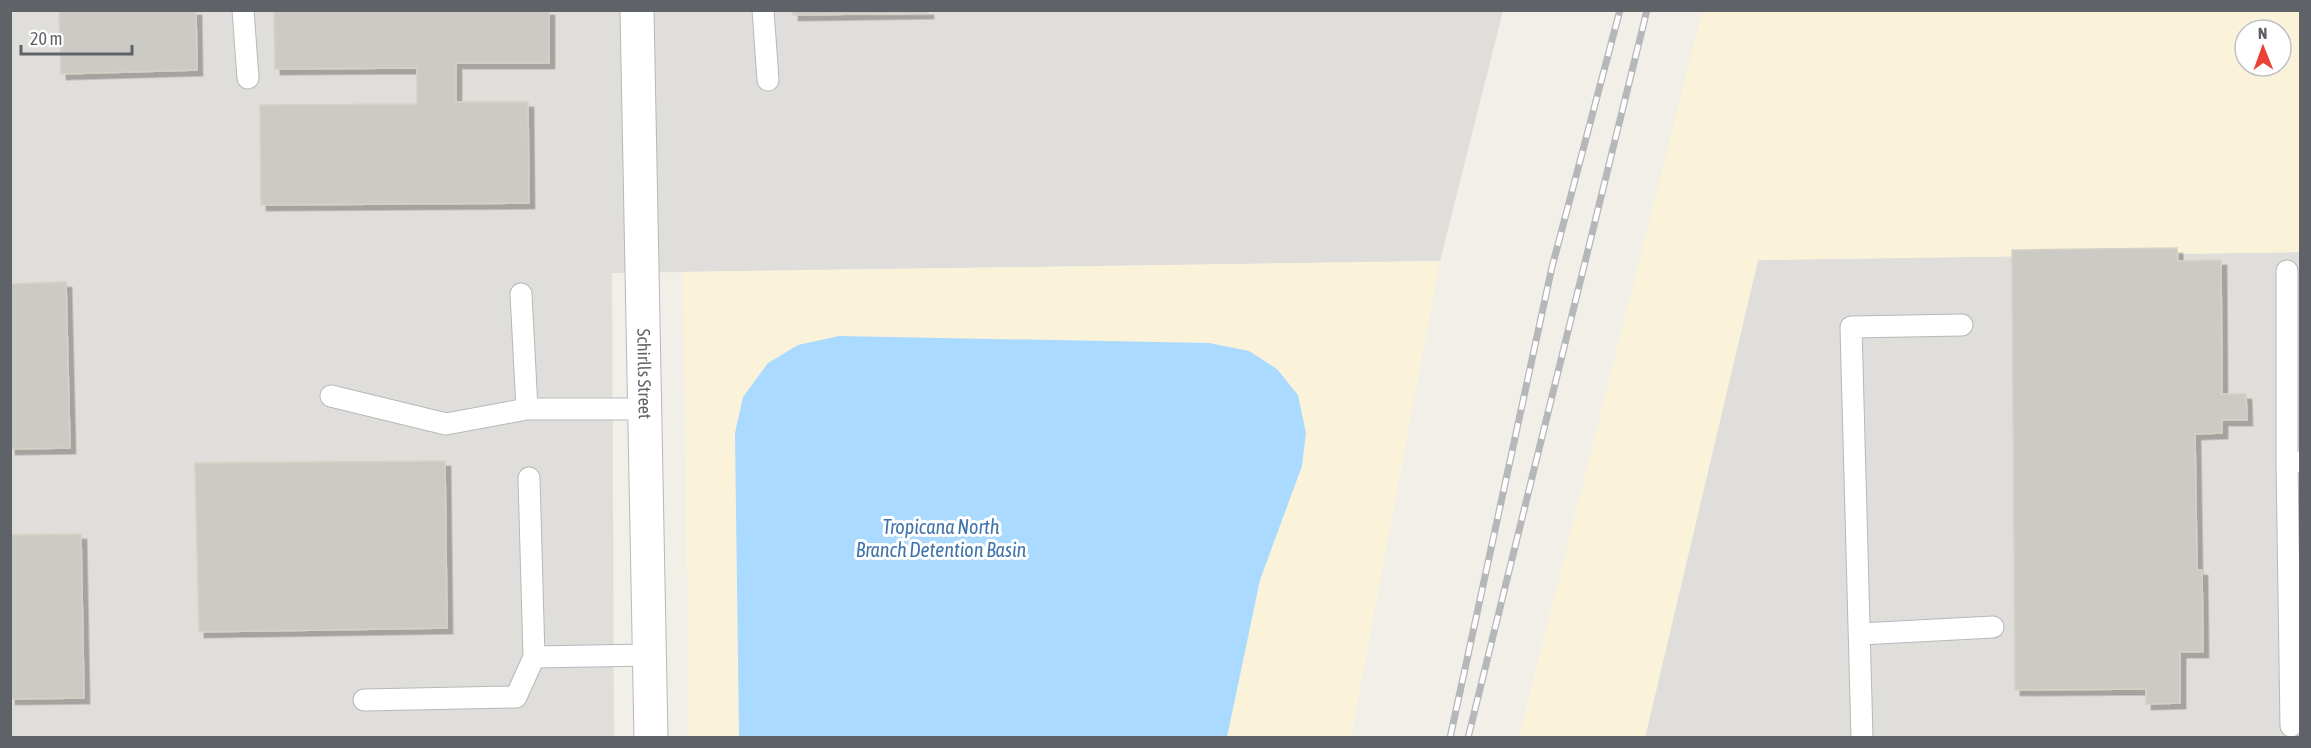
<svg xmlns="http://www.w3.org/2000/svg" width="2311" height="748" font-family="'Asap Condensed',sans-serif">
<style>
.industrial{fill:#e0deda}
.sand{fill:#fbf3d9;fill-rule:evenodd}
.water{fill:#aadaff}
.building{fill:#cccac5;stroke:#d6d1c6;stroke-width:1.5;filter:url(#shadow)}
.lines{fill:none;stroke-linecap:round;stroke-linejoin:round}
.lane-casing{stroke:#b5b8bc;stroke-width:23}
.street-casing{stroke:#b5b8bc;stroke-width:35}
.lane{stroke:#fff;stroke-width:21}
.street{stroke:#fff;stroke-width:33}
.rail-casing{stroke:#b6b7b8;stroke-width:7}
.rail{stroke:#fff;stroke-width:4.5;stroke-dasharray:14;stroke-linecap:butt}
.labels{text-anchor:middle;stroke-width:6;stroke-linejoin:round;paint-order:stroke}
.street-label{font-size:18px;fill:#5f6368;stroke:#fff}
.water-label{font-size:20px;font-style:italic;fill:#4174aa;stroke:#fff}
</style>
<defs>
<filter id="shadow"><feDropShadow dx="5.5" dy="5.5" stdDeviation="0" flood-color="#0004"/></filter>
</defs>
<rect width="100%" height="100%" fill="#f1efe8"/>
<path class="industrial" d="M10,11H1503L1440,261L612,273L614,738L11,737Z
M2300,252V737L1645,738L1758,260Z"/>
<path class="sand" d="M1702,11H2300V252L1758,260L1645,737L1519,738ZM2245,30H2281V66H2245Z
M1440,261L1351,737H689L683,272Z"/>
<path class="water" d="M839,336L1209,343L1249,351L1277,369L1298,395L1306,433L1302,466L1260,580L1227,737H739L735,433L743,397L768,363L798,345Z"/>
<path class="building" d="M59,10H196L197,70L61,74Z
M274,10H549V63H456V102H528L529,203L261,205L260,105L417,104V68L275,69Z
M793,10H928V13L793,15Z
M2177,248L2178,261L2221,260L2222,394H2246L2247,420H2222V433L2195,434L2197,570H2202L2203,652H2180V703L2146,704V689L2015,690L2012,250Z
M66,282L70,448L10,449V284Z
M445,461L447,628L199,632L195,463Z
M81,534L84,698L10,699V535Z"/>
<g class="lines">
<defs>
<path id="lane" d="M243,10L248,78
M763,10L768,80
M2287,271V462H2300
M521,294L527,409H645
M331,396L446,424L527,409
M2287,462L2291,726
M529,478L534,657L649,655
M1860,634L1993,627
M364,700L516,697L534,657
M1862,738L1851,327L1962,325"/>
<g id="street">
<path id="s1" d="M637,10L651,738"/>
</g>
</defs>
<use href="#lane" class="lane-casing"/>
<use href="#street" class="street-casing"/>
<use href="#lane" class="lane"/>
<use href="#street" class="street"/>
<defs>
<path id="rail" d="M1450,738L1552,267L1620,10
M1468,738L1647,10"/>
</defs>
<use href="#rail" class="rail-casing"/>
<use href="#rail" class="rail"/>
</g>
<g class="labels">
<g class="street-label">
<text dy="6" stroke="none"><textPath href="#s1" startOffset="364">Schirlls Street</textPath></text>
</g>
<g class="water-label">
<text x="941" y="534">Tropicana North<tspan x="941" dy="23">Branch Detention Basin</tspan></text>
</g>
</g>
<rect width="2311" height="748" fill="none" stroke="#5f6368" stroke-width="24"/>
<g transform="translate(2263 48) rotate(359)"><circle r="28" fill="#ffffff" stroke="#bfc1c3" stroke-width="1.5"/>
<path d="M0-4.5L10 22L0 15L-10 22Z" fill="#ea4335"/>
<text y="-9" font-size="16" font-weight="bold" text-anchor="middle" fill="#5f6368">N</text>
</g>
<path d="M21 45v9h111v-9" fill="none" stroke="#5f6368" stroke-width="3"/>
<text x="30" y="45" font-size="18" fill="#5f6368" stroke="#ffffff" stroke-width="4.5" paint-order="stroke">20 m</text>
</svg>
